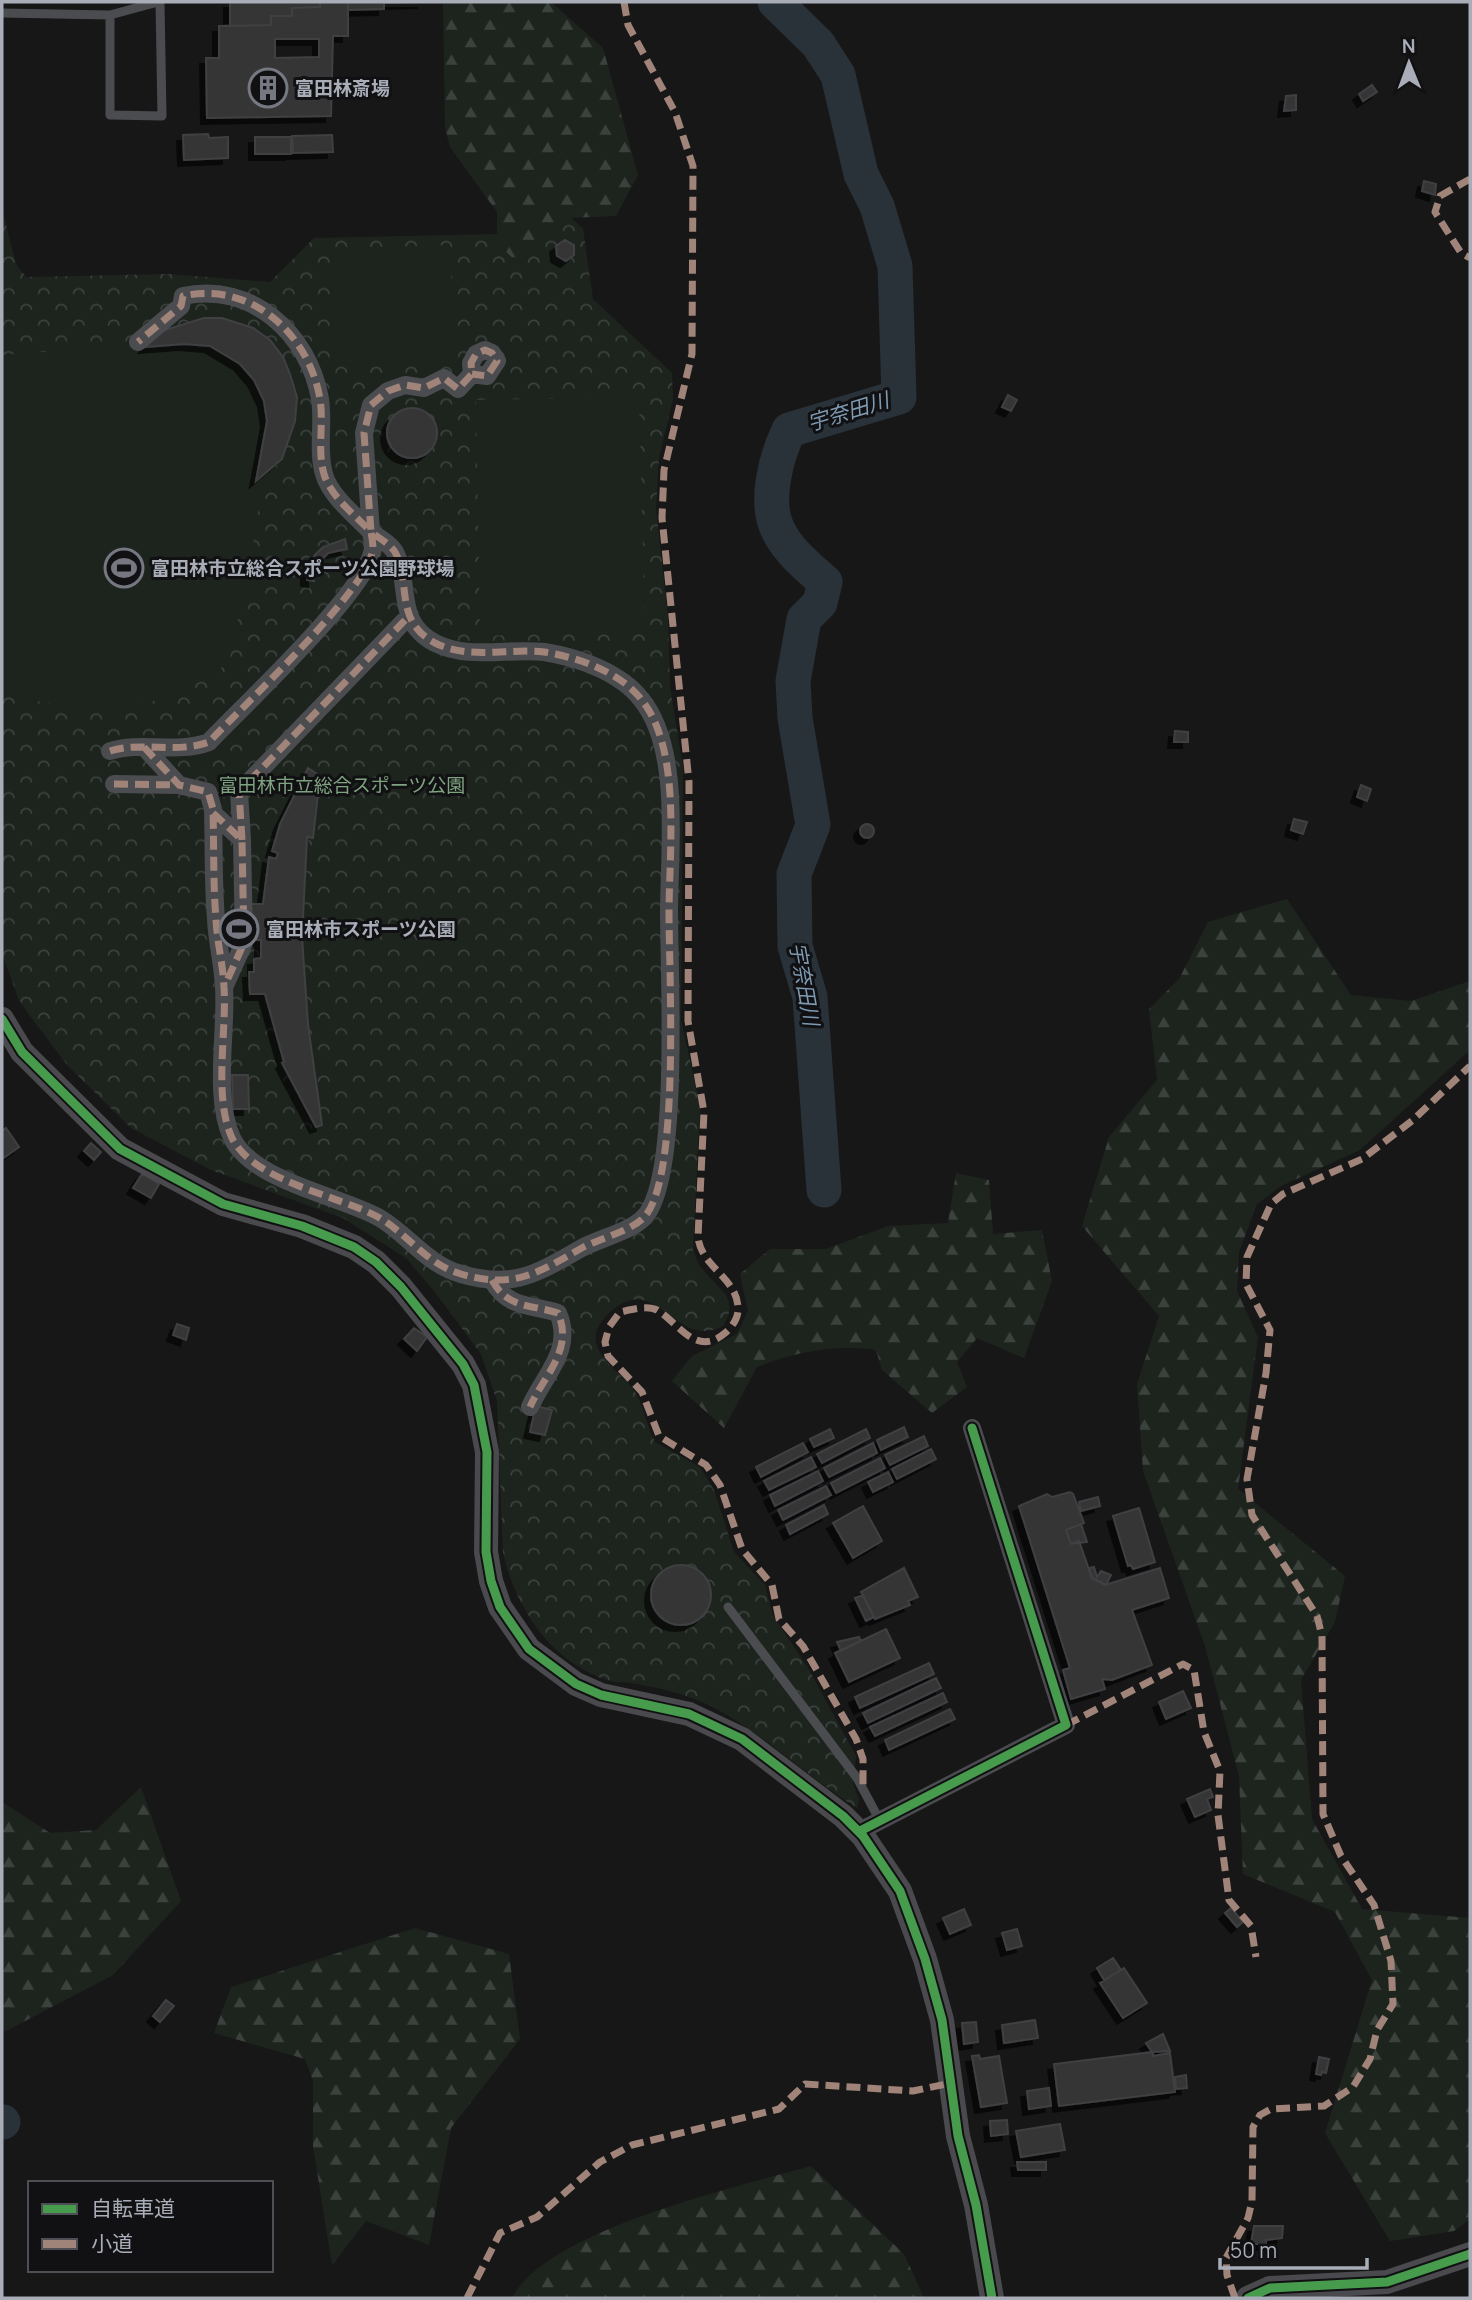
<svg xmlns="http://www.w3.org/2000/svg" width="1472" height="2300" font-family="Manrope,'Noto Sans JP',sans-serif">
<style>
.forest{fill:url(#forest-firs)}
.park{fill:url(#park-crowns)}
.garden{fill:#1d241e}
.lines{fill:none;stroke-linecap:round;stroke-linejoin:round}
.river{stroke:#2a3239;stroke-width:35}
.building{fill:#353536;stroke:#3f4043;stroke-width:2;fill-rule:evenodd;filter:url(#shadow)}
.lane{stroke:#4b4c50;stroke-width:9}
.street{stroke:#4b4c50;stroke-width:18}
.secondary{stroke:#4a4a4e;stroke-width:24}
.quiet{stroke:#a18479;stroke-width:7;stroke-dasharray:14 7;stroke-linecap:butt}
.cycleway-casing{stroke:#111113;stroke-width:13}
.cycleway{stroke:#469c4c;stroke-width:9}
.labels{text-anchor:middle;stroke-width:6;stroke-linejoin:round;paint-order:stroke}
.poi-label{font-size:19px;font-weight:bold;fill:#a8adb8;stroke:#111113;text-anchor:start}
.park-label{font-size:19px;fill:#7fa381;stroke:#111113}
.water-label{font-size:21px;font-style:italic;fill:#7f9bb3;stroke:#111113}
</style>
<defs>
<pattern id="forest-firs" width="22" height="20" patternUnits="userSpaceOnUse" patternTransform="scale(1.75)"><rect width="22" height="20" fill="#1d241e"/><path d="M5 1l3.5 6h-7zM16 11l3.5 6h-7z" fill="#3b413d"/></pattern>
<pattern id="park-crowns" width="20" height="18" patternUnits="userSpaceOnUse" patternTransform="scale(1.75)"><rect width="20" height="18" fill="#1d241e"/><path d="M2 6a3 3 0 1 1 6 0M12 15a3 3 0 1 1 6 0" fill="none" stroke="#3b413d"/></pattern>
<filter id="shadow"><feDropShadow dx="-6" dy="6" stdDeviation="0" flood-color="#0009"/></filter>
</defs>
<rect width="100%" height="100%" fill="#171717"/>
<path class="forest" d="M443,2H551L603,48L638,175L616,216L571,218L519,264L497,244V212L450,147L445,127Z
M1287,899L1351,995L1411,1001L1470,981V1050L1360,1150L1281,1186L1257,1204L1239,1252L1237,1291L1258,1337L1238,1489L1345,1576L1335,1622L1301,1680L1312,1819L1362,1909L1470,1918V2219L1454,2231L1390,2241L1325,2133L1372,1980L1335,1912L1243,1874L1239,1776L1205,1646L1143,1471L1137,1384L1159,1316L1082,1226L1109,1137L1157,1080L1149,1009L1179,979L1208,922Z
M956,1173L989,1180L993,1234L1042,1230L1052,1281L1024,1358L977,1338L957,1362L967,1387L932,1413L882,1370L876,1350C834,1344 796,1352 757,1367L724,1428L672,1381L692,1356L737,1334L748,1311L740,1274L770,1249H826L888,1226L948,1223Z
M141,1787L181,1901L113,1975L6,2031L2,2029V1802L50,1833L96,1830Z
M415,1928L509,1954L520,2039L451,2128L429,2245L366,2221L332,2265L313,2146V2081L305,2059L214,2033L231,1987Z
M811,2166L904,2254L924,2298H512C547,2230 737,2187 811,2166Z"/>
<path class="park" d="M2,209L16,264L26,277L169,274L270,282L314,238L497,234V244L519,264L571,218L583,229L593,299L672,373L673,399L659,458L656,509L668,617L670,687L683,767L681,1019L700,1106L693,1250C696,1257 698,1265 703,1270C720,1290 740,1299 723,1326C675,1352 657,1268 609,1313C572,1348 622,1370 635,1392C644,1407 647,1427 655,1442L700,1467L714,1490L734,1552L765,1585L773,1616L807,1666L856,1756L853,1783L859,1800L857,1808C808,1777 765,1735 713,1707C687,1694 660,1688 631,1683C624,1682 617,1683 610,1681C552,1664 515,1608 503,1552L497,1401L481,1354L434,1291L406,1258L343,1218L211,1170L131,1128L68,1066L30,1016L19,1000L2,954Z"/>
<path class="garden" d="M450,245L455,363L334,364L330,249Z
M166,343C200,344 229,349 251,378C287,424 240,603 229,662C158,716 90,718 7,693L2,691V355Z
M639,397L645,630L480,636L476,400Z"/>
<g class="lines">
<path class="river" d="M775,2L818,44L838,75L861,174L877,206L895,266L899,397L789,430C776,457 764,502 778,530C788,551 808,567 825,582L820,603L804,619L793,681L795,718L813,825L794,874L795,946L810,997L824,1190
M2,2122H3"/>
</g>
<path class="building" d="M230,2H320V7L292,8V16H271V25L230,26Z
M320,2H348V36H333L331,116L207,118L206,58H219V26L271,25V16H292V8L320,7ZM275,39H319V57L275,58Z
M348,2H424L384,3V9L348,10Z
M1372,85L1377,92L1363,101L1359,94Z
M1296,95V110L1284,111L1286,96Z
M208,134L209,138L228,137V158L184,160L183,135Z
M332,135L333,152L293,153L292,136Z
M255,137H291V154H255Z
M1424,181L1436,184L1435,195L1422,191Z
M565,240L574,245V255L566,261L557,256L556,246Z
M204,318H222L253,328L270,340L283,357L290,374L297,397L295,421L282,459L256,481L267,421L264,401L254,380L240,364L210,346L184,344L145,347L159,332Z
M1008,395L1017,400L1011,411L1002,407Z
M387 433a25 25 0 1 1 50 0a25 25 0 1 1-50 0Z
M345,539L347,549L328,553L314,568V581L307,580V567L315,555L323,547Z
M1175,731L1188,732V742H1174Z
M308,768L320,776L313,838L307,837L302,937L308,1025L322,1125L316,1127L282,1063L284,1062L265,994H250L249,972H254V959L261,958V940H254L248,904H263L269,857L276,859L278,853L272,851L280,824Z
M1361,785L1371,789L1367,801L1357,797Z
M1294,819L1307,822L1303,834L1291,830Z
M860 831a7 7 0 1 1 14 0a7 7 0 1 1-14 0Z
M232,1075H248L249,1109H233Z
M6,1128L19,1147L2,1159V1131Z
M91,1143L101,1152L94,1160L84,1151Z
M142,1174L159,1184L151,1198L133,1188Z
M177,1324L189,1328L186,1340L173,1335Z
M414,1328L427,1337L417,1351L404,1339Z
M536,1406L552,1410L545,1435L530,1432Z
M904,1427L908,1437L881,1450L877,1440Z
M830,1429L834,1438L814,1447L810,1439Z
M866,1429L870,1438L822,1463L817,1454Z
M924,1436L928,1446L890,1465L885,1455Z
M803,1443L808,1452L761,1477L756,1467Z
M873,1443L877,1453L829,1477L824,1468Z
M931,1449L936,1459L897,1479L892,1469Z
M811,1457L816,1467L769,1490L764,1481Z
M880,1458L885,1468L836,1493L831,1483Z
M818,1471L823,1481L775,1506L770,1495Z
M888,1472L893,1482L873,1492L868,1482Z
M826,1486L831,1495L783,1520L778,1510Z
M1070,1492L1073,1494L1084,1523L1066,1530L1071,1544L1079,1541L1092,1578L1105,1585L1160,1568L1169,1598L1132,1610L1152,1665L1112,1680L1102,1679L1105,1689L1071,1699L1063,1670L1070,1668L1019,1506L1047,1494L1052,1497Z
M1098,1497L1100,1506L1081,1511L1079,1502Z
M824,1505L828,1514L790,1534L786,1525Z
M863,1506L882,1541L853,1558L833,1523Z
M1139,1508L1155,1562L1133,1569L1131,1565L1128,1566L1113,1516Z
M1081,1524L1087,1542L1071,1544L1066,1530Z
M651 1595a30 30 0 1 1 60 0a30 30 0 1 1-60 0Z
M1094,1567L1097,1577L1101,1571L1111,1575L1106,1585L1092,1578L1089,1568Z
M904,1568L918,1597L908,1601L910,1605L875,1619L861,1592Z
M863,1595L874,1617L866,1621L855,1598Z
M886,1629L900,1658L849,1682L835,1653Z
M859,1637L861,1641L841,1651L837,1642Z
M929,1663L934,1674L860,1708L855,1697Z
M936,1678L941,1688L868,1723L863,1713Z
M1183,1691L1191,1708L1166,1719L1159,1702Z
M943,1693L947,1702L875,1736L870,1727Z
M950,1709L955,1719L889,1750L885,1740Z
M1210,1789L1213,1797L1207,1799L1211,1810L1195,1817L1187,1799Z
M1231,1908L1243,1922L1237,1927L1225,1913Z
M964,1909L971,1925L950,1934L943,1918Z
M1017,1929L1022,1946L1007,1950L1002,1933Z
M1113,1958L1121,1970L1104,1980L1097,1968Z
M1124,1968L1147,2003L1123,2018L1100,1983Z
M166,2000L174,2006L160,2022L153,2016Z
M1035,2020L1038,2038L1004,2043L1002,2025Z
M976,2022L978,2042L964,2044L962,2023Z
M1163,2034L1170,2051L1152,2052L1146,2043Z
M1153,2052V2056L1170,2053L1175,2092L1059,2106L1054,2064Z
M979,2055L980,2059L999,2056L1007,2103L981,2107L972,2056Z
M1319,2057L1329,2059L1326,2073L1322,2072L1321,2075L1316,2074Z
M1186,2075L1187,2088L1176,2089L1175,2077Z
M1049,2088L1051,2106L1029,2109L1027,2091Z
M1007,2120L1008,2134L991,2136L990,2121Z
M1060,2124L1065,2150L1021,2157L1016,2131Z
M1017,2162H1046V2170H1018Z
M1254,2226H1283L1282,2238L1266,2240V2244H1251Z"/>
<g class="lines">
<path class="lane" d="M2,13L110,15L158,2
M110,15V115L162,116L160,2
M728,1607L857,1778L880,1821"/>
<path class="street" d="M144,747L179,785L208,792L213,809C214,846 213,883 216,919C217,942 223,964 224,987C227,1032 213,1097 232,1138C253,1181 337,1195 378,1217C408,1234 426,1264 461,1274C513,1289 536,1274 580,1249C599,1238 634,1231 646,1215C680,1172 669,973 669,913C669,851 682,749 641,699C620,672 577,657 544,652C507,648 469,660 435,643C394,621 411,584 396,554C392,545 379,538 371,532L364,433L371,405L388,391L405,385L424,388L444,378L458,389L472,374L471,363L476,354L485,350L492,353L497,361L487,376L472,374
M110,751C142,741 177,754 209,742C243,706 363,594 372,553C374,547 372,538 371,532C356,516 330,496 324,474C317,451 324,423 320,399C309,334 251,281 183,296L181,306L138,342
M114,784L179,785
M213,813L242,840L244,943L225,985
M242,840L239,792L410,615
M492,1280C508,1309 530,1304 558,1313C574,1350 544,1375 530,1407
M860,1831L1066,1725L972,1428"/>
<path class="secondary" d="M2,1019L22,1052L120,1149L223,1204L302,1226L354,1247L376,1262L401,1287L463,1364L474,1385L487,1452L486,1552L491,1581L500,1607L529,1649L576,1684L601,1695L689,1714L742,1739L843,1816L863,1836L900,1891L925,1959L942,2020L958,2136L976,2205L992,2298
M1248,2298L1270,2288L1387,2282L1470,2254"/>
<path class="quiet" d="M624,2L628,25L675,112L693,166L692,354L664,470L662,518L689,782L688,1021L704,1112L698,1237C701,1268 739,1278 738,1310C738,1319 731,1328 725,1333C696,1358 679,1323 657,1310C647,1305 630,1310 620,1312L609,1327L605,1342L608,1356L642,1392L659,1436L706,1465L720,1485L742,1549L772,1585L779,1619L803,1646L856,1739L863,1759V1788
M1470,179L1440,196L1435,212L1461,253L1470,258
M144,747L179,785L208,792L213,809C214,846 213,883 216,919C217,942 223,964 224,987C227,1032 213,1097 232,1138C253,1181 337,1195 378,1217C408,1234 426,1264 461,1274C513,1289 536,1274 580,1249C599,1238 634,1231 646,1215C680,1172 669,973 669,913C669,851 682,749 641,699C620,672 577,657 544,652C507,648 469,660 435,643C394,621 411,584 396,554C392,545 379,538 371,532L364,433L371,405L388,391L405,385L424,388L444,378L458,389L472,374L471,363L476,354L485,350L492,353L497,361L487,376L472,374
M110,751C142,741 177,754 209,742C243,706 363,594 372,553C374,547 372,538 371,532C356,516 330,496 324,474C317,451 324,423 320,399C309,334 251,281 183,296L181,306L138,342
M114,784L179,785
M213,813L242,840L244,943L225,985
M242,840L239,792L410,615
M492,1280C508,1309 530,1304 558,1313C574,1350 544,1375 530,1407
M1066,1725L1183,1664L1194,1670L1204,1732L1220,1771L1218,1815L1229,1900L1251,1926L1256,1957
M467,2298L500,2233L537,2217L600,2162L632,2145L779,2109L805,2084L913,2091L951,2083
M1235,2298L1227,2275L1226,2258L1248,2218L1252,2201L1253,2127L1260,2115L1271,2109L1324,2106L1353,2087L1370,2059L1377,2030L1393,2004L1391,1961L1374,1905L1341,1856L1323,1814L1322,1636L1317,1616L1252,1515L1247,1479L1266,1373L1270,1330L1246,1284L1247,1257L1271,1204L1283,1194L1362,1159L1413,1120L1470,1066"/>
<defs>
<path id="cycleway" d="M2,1019L22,1052L120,1149L223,1204L302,1226L354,1247L376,1262L401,1287L463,1364L474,1385L487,1452L486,1552L491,1581L500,1607L529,1649L576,1684L601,1695L689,1714L742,1739L843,1816L863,1836L900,1891L925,1959L942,2020L958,2136L976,2205L992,2298
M860,1831L1066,1725L972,1428
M1248,2298L1270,2288L1387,2282L1470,2254"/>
</defs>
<use href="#cycleway" class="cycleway-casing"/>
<use href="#cycleway" class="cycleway"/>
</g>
<defs>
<symbol id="building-ring" viewBox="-11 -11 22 22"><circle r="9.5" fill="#111113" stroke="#757880" stroke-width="1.5"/><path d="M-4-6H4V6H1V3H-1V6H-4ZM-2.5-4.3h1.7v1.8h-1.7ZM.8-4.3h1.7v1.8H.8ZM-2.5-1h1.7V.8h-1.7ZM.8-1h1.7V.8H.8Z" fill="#757880"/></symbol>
<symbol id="stadium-ring" viewBox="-11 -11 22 22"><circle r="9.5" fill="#111113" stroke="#757880" stroke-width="1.5"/><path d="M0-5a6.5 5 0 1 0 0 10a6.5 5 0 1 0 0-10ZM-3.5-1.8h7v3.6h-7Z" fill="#757880"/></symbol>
</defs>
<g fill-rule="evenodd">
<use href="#building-ring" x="246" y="66" width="44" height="44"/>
<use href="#stadium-ring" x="102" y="546" width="44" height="44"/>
<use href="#stadium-ring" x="217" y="907" width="44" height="44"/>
</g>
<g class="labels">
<g class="poi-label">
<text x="295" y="95">富田林斎場</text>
<text x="151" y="575">富田林市立総合スポーツ公園野球場</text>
<text x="266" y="936">富田林市スポーツ公園</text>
</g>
<g class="park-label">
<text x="342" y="792">富田林市立総合スポーツ公園</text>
</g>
<g class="water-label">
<text transform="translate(848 412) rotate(-17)" y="7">宇奈田川</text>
<text transform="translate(804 984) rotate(80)" y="7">宇奈田川</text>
</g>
</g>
<rect width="1472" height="2300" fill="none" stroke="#a8adb8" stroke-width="7"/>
<rect x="28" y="2181" width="245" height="91" fill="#111113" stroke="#4d4f55" stroke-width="2"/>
<rect x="42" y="2204" width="35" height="10" fill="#469c4c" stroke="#4d4f55" stroke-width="2"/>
<text x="91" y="2216" font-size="21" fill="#a8adb8">自転車道</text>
<rect x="42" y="2239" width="35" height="10" fill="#a18479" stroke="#4d4f55" stroke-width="2"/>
<text x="91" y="2251" font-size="21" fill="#a8adb8">小道</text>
<g transform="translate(1409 63) rotate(359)" stroke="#111113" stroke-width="5" paint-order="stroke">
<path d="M0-5L12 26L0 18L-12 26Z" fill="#a8adb8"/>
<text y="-10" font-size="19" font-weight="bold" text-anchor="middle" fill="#a8adb8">N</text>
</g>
<path d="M1220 2258v10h147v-10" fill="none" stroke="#a8adb8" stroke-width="3.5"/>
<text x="1230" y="2258" font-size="21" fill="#a8adb8" stroke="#111113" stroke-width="5" paint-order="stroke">50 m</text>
</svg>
